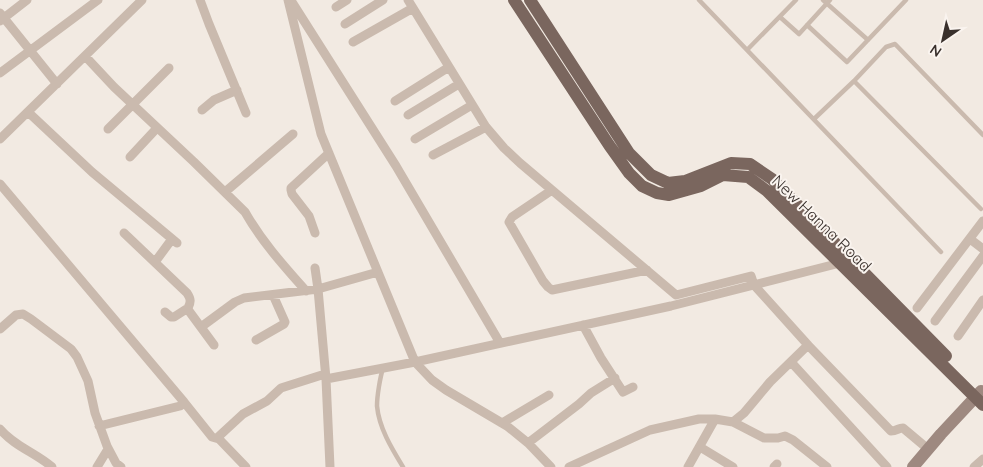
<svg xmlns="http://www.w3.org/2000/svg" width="983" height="467" font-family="Quicksand,sans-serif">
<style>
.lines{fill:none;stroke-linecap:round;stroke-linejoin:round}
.lane{stroke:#cabaae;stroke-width:4.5}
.street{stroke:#cabaae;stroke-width:9}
.secondary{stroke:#9e8980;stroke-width:12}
.primary{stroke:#7a665e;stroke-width:12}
.labels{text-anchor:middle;stroke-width:4;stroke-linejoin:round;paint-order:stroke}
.street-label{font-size:16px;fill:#39302c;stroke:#faf4ef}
</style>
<rect width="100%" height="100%" fill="#f2eae2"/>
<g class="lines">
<path class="lane" d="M699,0L941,252
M823,0L868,40
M780,17L799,34L830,0
M807,25L847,62L906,0
M747,50L796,0
M854,81L981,209
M814,119L854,81L886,47L895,44L983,135
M383,368C380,378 377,396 377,406C379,428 392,449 403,467"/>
<path class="street" d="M200,0L209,24L246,113
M288,0L321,134L415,362L671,306L844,262
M408,0L486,127L504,148L520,163L676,295L751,276L754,285L808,345L891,431C897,431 898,428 903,428L928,449
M292,2L396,166L500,343
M336,7L347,0
M0,13L57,84
M0,21L27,0
M345,24L383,0
M353,42L413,8
M85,56L114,87L194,162L245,212C262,242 284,266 306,291
M0,73L98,0
M395,101L449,67
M202,110L214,100L237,90
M28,112L92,172L177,243
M408,115L459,84
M108,129L169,68
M0,139L142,0
M415,139L472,105
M433,155L486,127
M130,157L157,128
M0,184L184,402L180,406L99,426
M552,190L512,217L509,222L543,281L548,287L552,290L647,270
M225,192L293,134
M124,233L187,293C191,299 191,302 188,308L189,311L214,345
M315,233L309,216L292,194L291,190V188L329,153
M970,239L983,249
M155,262L172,239
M315,268L318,289L326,379L330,467
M917,308L983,221
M165,312L171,317H174L188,308
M935,321L983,256
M583,325L601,358L623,392L633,387
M201,327L235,302L244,298L318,289L378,272
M0,329L16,315L23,314L31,319L71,349L77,357L88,381L95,413L107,446L116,463L121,467
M958,336L983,300
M256,340L284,324L285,322L273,295
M791,362L887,467
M326,379L415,362L432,380L446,390L507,426L528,443L551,467
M184,402L212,437L219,439L246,467
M733,422L744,413L770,382L808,345
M502,423L549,395
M0,429C14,446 36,453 52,467
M217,438L243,414L267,401L281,388L325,374
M528,443L579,404L591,393L615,378
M700,447L733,467
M97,467L108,449
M569,467L650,430L699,419H715L733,422L764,438H778L785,436L793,440L827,467
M688,467L715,419
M774,467L777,464
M974,467L983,459"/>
<path class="secondary" d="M913,467L941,434L981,391"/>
<path class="primary" d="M514,0L609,145L629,173L642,186L657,193L669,195L701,186L723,175L748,177L767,191L983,405
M530,0L629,153L651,175L668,183L685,181L731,163L750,164L772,179L946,356"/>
</g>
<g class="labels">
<g class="street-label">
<text transform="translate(822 223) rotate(44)" y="6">New Hanna Road</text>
</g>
</g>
<g transform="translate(943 40) rotate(214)" stroke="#faf4ef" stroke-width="4" paint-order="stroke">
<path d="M0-4L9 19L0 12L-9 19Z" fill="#39302c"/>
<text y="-8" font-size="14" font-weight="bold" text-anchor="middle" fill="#39302c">N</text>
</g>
</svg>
